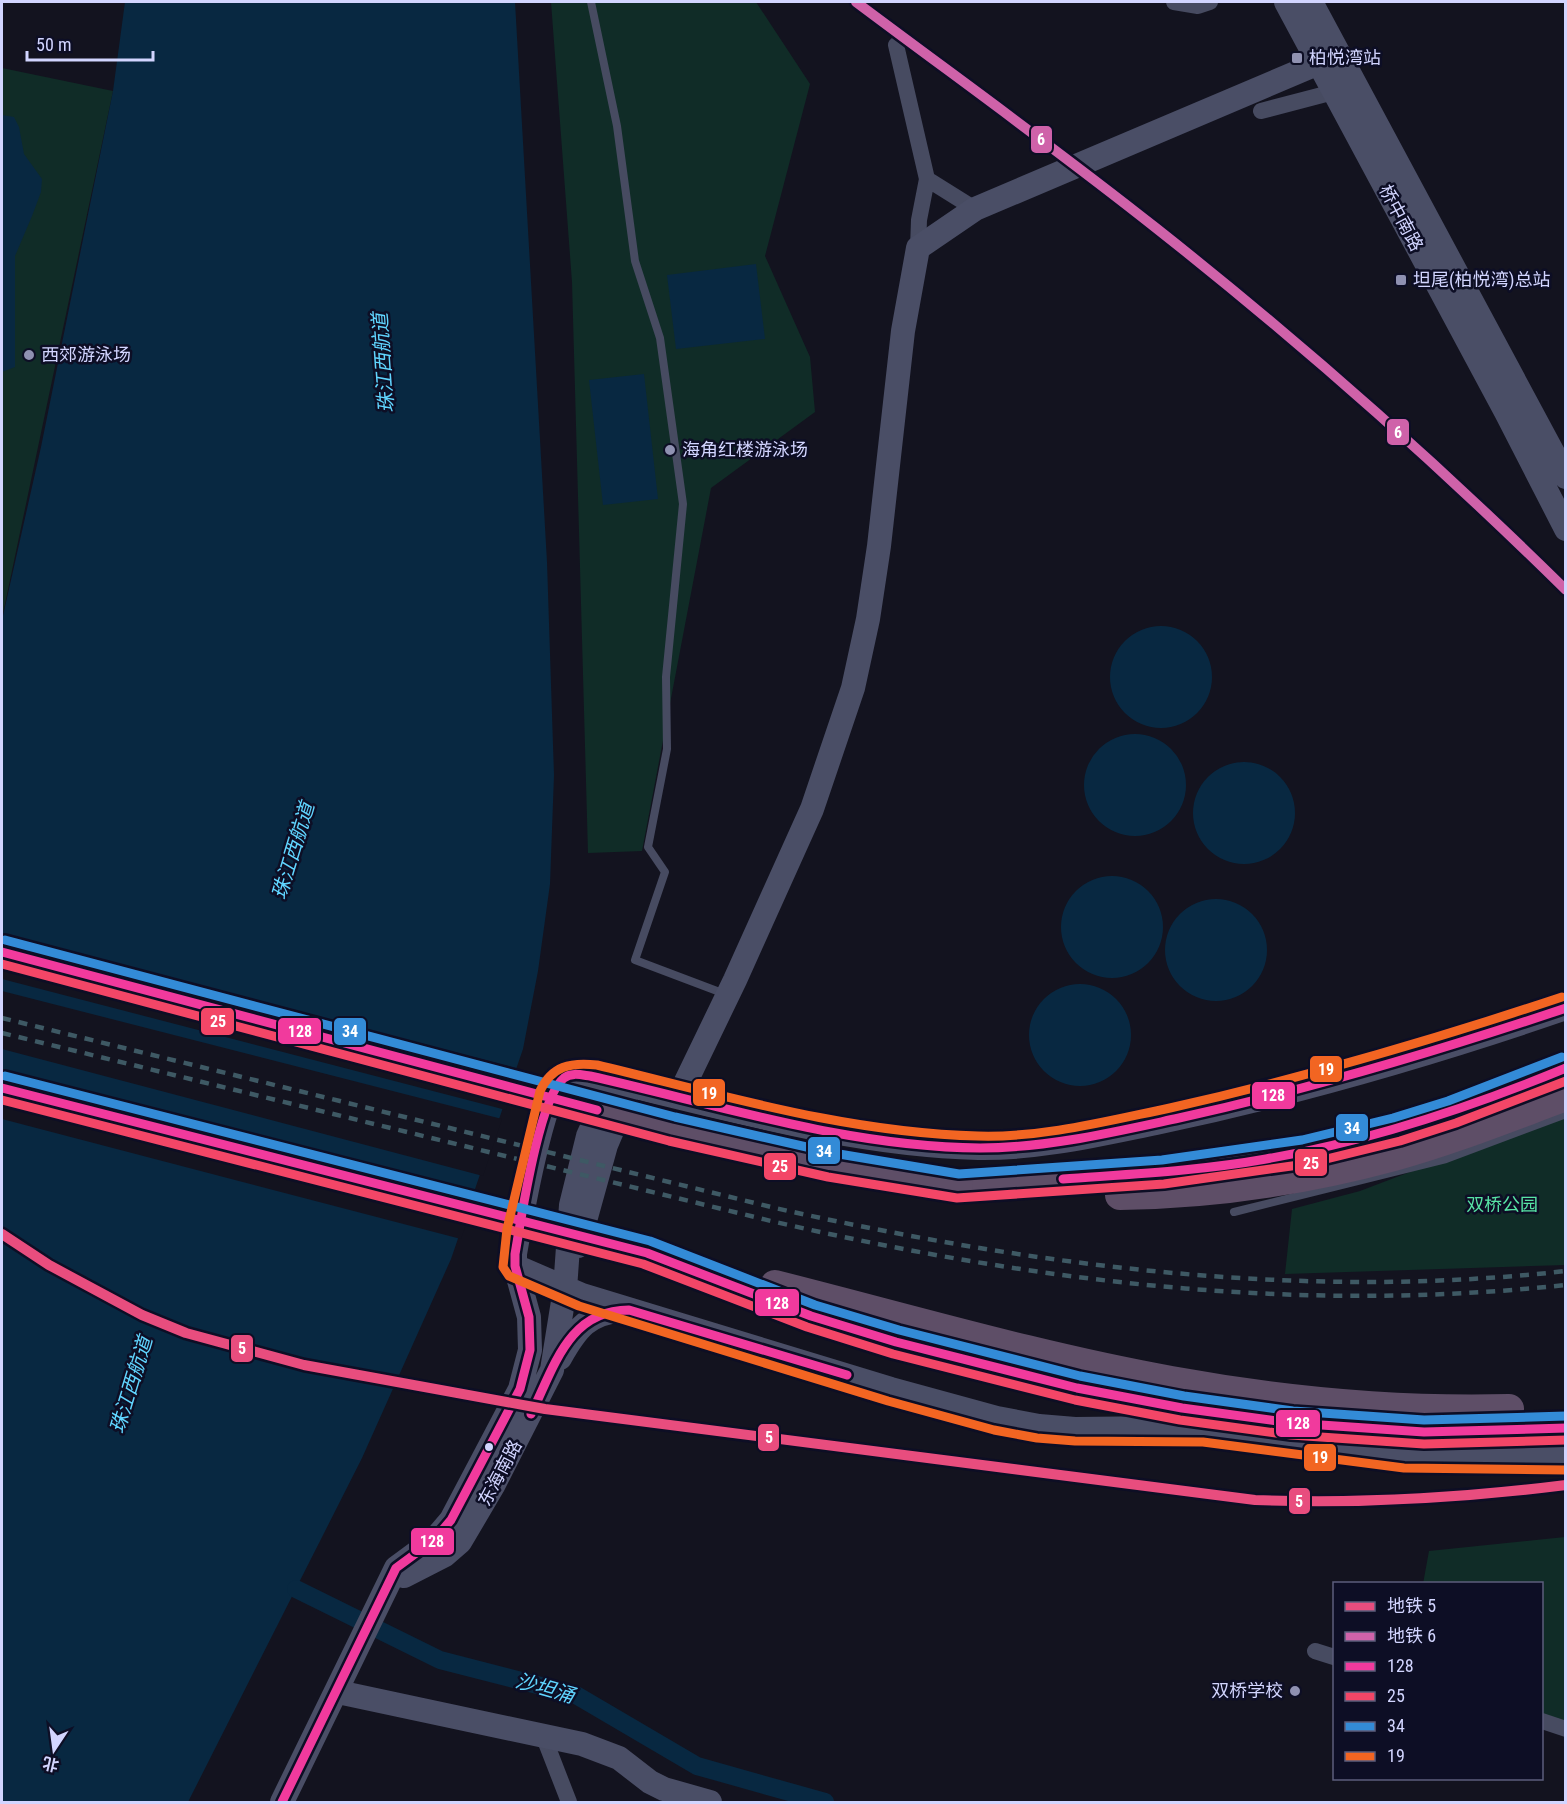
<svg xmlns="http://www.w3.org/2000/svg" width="1567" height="1804" font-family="'Roboto Condensed','Noto Sans SC',sans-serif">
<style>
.green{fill:#102c27}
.water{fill:#082841}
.pier{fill:#13131f}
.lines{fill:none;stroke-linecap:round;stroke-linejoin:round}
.canal{stroke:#082841;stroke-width:18}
.lane{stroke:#474b61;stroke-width:8}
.street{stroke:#474b61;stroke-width:16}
.secondary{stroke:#4a4e66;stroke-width:24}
.highway{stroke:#5e4e67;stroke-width:30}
.rail{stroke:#3e5964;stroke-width:4.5;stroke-dasharray:9 8;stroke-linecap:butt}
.highway-bridge{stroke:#5e4e67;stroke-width:30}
.bus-1-casing{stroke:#0d0e25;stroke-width:14}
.bus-2-casing{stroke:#0d0e25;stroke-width:14}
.bus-3-casing{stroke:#0d0e25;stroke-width:14}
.bus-4-casing{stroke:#0d0e25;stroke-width:14}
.bus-1{stroke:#f13a9d;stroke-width:9}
.bus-2{stroke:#f34667;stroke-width:9}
.bus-3{stroke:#338bd7;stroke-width:9}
.bus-4{stroke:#f26522;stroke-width:9}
.metro-1-casing{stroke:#0d0e25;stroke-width:15}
.metro-2-casing{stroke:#0d0e25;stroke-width:15}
.metro-1{stroke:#e84d7e;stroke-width:10}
.metro-2{stroke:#cf62a9;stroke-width:10}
.poi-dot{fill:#8f91b1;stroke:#0d0e25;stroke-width:2}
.bus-dot{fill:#d2d5ff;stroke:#0d0e25;stroke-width:2}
.labels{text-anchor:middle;stroke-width:5;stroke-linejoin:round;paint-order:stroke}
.poi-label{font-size:18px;fill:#d2d5ff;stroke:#0d0e25;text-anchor:start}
.street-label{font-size:18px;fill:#d2d5ff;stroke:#0d0e25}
.park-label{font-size:18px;fill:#58e5a6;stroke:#0d0e25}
.water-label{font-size:20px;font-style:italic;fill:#60d5ff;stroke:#0d0e25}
.line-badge{stroke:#0d0e25;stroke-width:2}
.badge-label{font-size:16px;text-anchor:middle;font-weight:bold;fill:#fff}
</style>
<rect width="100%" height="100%" fill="#13131f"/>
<path class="green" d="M551,2H756L810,84L765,256L810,357L815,412L711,488L642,851L588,853L572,282Z
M2,68L113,91L2,618Z
M1565,1113V1265L1285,1274L1292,1209L1360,1191Z
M1565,1537V1722L1542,1715V1584H1423L1429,1551Z"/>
<path class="water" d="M125,2H515L547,562L554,775L550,884L538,971L523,1049L451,1259L362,1458L188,1802H2V620L41,447L113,91Z
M2,115L14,117L19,127L24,154L42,179L41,192L32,216L15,256V367L2,372Z
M756,264L765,339L676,349L667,275Z
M644,374L658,499L603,505L589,380Z
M1110 677a51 51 0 1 1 102 0a51 51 0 1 1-102 0Z
M1084 785a51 51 0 1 1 102 0a51 51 0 1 1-102 0Z
M1193 813a51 51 0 1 1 102 0a51 51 0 1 1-102 0Z
M1061 927a51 51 0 1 1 102 0a51 51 0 1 1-102 0Z
M1165 950a51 51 0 1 1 102 0a51 51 0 1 1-102 0Z
M1029 1035a51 51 0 1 1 102 0a51 51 0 1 1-102 0Z"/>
<path class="pier" d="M2,935L520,1069L506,1110L2,979Z
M2,991L502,1119L483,1176L2,1049Z
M2,1070L477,1192L461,1239L2,1119Z"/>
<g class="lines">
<path class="canal" d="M296,1589L440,1660L576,1695L697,1766L825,1802"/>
<path class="lane" d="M591,2L617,126L635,261L660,338L683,504L666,677L667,749L648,847L665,872L635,960L725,994
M1234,1212L1446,1159L1566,1114"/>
<path class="street" d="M1174,2L1198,6L1210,2
M896,45L927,179L975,209
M1261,111L1345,89
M918,248L919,220L927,179
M1315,1651L1334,1657
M1542,1721L1566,1729
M543,1735L569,1802"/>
<path class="secondary" d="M1286,2L1506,412L1566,529
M1311,2L1566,477
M679,1096L735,980L812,809L853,688L868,619L879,546L903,331L918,248L975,209L1319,63
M578,1246L606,1145L625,1100
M515,1266L582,1295L891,1389L997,1418L1039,1426L1075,1429L1167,1428L1204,1430L1404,1456L1566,1458
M560,1358C577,1328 588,1313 624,1310
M404,1576L445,1555L460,1542L493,1486L552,1370L565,1289L571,1205L588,1136L603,1103L609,1096
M338,1692L582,1744L619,1758L650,1782L664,1789L710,1802
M282,1802L396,1568L434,1540L451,1520L520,1389L530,1350L529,1317L515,1266V1254C520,1225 543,1091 563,1078C571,1072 585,1075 594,1077C719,1106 848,1145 978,1148C1038,1149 1097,1135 1156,1123C1294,1094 1432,1054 1566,1008"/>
<path class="highway" d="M958,1186C1045,1180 1134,1178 1221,1166C1341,1150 1455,1115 1566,1068
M1120,1195C1212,1194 1305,1180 1394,1156C1452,1140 1509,1117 1566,1096
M647,1253C701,1274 756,1296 811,1316C985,1376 1173,1416 1357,1429C1427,1433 1496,1430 1566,1428
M775,1285C906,1318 1038,1357 1171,1381C1281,1401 1396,1412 1509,1409"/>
<path class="rail" d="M2,1018L775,1208C1035,1266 1300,1301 1566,1271
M2,1033L771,1221C1037,1282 1293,1314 1566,1285"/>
<path class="highway-bridge" d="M2,952L672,1129L831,1165L958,1186
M2,1088L647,1253"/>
<defs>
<path id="bus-1" d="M2,952L597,1110
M2,1088L647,1253L811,1316L896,1342L1077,1388L1182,1408L1292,1423L1424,1432L1566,1428
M1063,1179C1131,1174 1199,1171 1266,1159C1370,1141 1469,1108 1566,1068
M531,1414C554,1368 568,1310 629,1310L847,1375
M282,1802L396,1568L434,1540L451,1520L520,1389L530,1350L529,1317L515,1266V1254C521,1220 539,1097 564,1078C571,1072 582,1075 590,1076C719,1105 848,1147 980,1148C1047,1148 1114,1132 1179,1118C1310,1089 1438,1051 1566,1008"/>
<path id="bus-2" d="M2,964L669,1141L828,1177L957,1198L1164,1184L1306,1164L1400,1141L1456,1123L1566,1081
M2,1100L643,1264L807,1327L893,1354L1075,1400L1180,1420L1291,1435L1424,1444L1566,1440"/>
<path id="bus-3" d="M5,940L675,1117L833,1153L959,1174L1162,1160L1302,1140L1393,1118L1448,1101L1562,1057
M5,1076L650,1241L815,1305L899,1330L1080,1376L1184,1396L1293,1411L1424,1420L1566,1416"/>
<path id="bus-4" d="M1562,997C1433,1040 1303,1078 1170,1108C1107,1121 1042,1138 978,1136C848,1133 722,1095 597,1065C570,1062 552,1066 540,1091L507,1229L503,1267L509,1276L579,1306L888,1401L994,1430L1037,1438L1075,1441L1203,1442L1404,1468L1566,1470"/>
</defs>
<use href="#bus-1" class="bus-1-casing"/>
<use href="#bus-2" class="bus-2-casing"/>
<use href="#bus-3" class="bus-3-casing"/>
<use href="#bus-4" class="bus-4-casing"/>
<use href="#bus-1" class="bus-1"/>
<use href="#bus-2" class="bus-2"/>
<use href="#bus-3" class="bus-3"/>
<use href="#bus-4" class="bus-4"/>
<defs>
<path id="metro-1" d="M2,1234L49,1265L142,1315L186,1333L304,1365L545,1409L1255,1500C1359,1504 1462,1498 1566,1485"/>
<path id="metro-2" d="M856,2C956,77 1058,150 1156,228C1299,341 1435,461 1566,590"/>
</defs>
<use href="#metro-1" class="metro-1-casing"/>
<use href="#metro-2" class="metro-2-casing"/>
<use href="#metro-1" class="metro-1"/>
<use href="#metro-2" class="metro-2"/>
</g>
<g class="poi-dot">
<rect x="1291" y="52" width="12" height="12" rx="3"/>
<rect x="1395" y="274" width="12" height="12" rx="3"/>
<circle cx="29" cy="355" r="6"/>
<circle cx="670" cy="450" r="6"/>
<circle cx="1295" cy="1691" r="6"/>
</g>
<circle class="bus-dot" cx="489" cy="1447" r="5"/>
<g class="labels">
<g class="poi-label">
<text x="1309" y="64">柏悦湾站</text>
<text x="1413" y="286">坦尾(柏悦湾)总站</text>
<text x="41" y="361">西郊游泳场</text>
<text x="682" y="456">海角红楼游泳场</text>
<text x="1283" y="1697" text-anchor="end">双桥学校</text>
</g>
<g class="street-label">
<text transform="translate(1401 218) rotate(62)" y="6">桥中南路</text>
<text transform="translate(500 1473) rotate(-62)" y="6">东海南路</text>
</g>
<g class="park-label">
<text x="1502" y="1211">双桥公园</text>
</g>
<g class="water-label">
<text transform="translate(383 363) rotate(-94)" y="7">珠江西航道</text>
<text transform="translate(293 851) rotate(-73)" y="7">珠江西航道</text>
<text transform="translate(131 1385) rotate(-73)" y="7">珠江西航道</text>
<text transform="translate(545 1688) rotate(16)" y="7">沙坦涌</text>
</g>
</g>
<g class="line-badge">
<rect x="1030" y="125" width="23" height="29" rx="6" fill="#cf62a9"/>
<rect x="1386" y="418" width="24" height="28" rx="6" fill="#cf62a9"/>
<rect x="200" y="1007" width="35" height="29" rx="6" fill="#f34667"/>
<rect x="277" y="1017" width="45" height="28" rx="6" fill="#f13a9d"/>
<rect x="333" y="1017" width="34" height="29" rx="6" fill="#338bd7"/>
<rect x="1309" y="1055" width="34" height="28" rx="6" fill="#f26522"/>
<rect x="692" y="1078" width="34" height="29" rx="6" fill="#f26522"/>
<rect x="1251" y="1081" width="45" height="29" rx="6" fill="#f13a9d"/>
<rect x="1335" y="1113" width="34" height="29" rx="6" fill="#338bd7"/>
<rect x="807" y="1136" width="34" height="29" rx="6" fill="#338bd7"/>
<rect x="1294" y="1148" width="34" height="29" rx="6" fill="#f34667"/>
<rect x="763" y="1152" width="34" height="29" rx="6" fill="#f34667"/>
<rect x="754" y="1288" width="46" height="29" rx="6" fill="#f13a9d"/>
<rect x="230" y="1334" width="24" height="29" rx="6" fill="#e84d7e"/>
<rect x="1275" y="1409" width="46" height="29" rx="6" fill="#f13a9d"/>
<rect x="757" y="1423" width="23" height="29" rx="6" fill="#e84d7e"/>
<rect x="1303" y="1443" width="34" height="29" rx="6" fill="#f26522"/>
<rect x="1288" y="1487" width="23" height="28" rx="6" fill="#e84d7e"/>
<rect x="410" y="1527" width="45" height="29" rx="6" fill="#f13a9d"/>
</g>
<g class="badge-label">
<text x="1041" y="145">6</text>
<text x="1398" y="438">6</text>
<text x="218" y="1027">25</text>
<text x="300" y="1037">128</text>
<text x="350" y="1037">34</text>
<text x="1326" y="1075">19</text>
<text x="709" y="1099">19</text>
<text x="1273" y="1101">128</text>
<text x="1352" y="1134">34</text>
<text x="824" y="1157">34</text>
<text x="1311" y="1169">25</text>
<text x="780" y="1172">25</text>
<text x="777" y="1309">128</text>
<text x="242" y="1354">5</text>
<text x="1298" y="1429">128</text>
<text x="769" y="1443">5</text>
<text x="1320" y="1463">19</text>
<text x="1299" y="1507">5</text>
<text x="432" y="1547">128</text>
</g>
<rect width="1567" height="1804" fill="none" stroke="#d2d5ff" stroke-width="6"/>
<rect x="1333" y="1582" width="210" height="198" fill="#0d0e25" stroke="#5c5e7c" stroke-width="1.5"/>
<rect x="1345" y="1602" width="30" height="9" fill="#e84d7e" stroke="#5c5e7c" stroke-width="1.5"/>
<text x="1387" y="1612" font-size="18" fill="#d2d5ff">地铁 5</text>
<rect x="1345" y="1632" width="30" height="9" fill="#cf62a9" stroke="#5c5e7c" stroke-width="1.5"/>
<text x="1387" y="1642" font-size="18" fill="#d2d5ff">地铁 6</text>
<rect x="1345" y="1662" width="30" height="9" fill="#f13a9d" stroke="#5c5e7c" stroke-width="1.5"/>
<text x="1387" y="1672" font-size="18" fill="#d2d5ff">128</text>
<rect x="1345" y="1692" width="30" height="9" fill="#f34667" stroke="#5c5e7c" stroke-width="1.5"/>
<text x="1387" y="1702" font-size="18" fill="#d2d5ff">25</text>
<rect x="1345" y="1722" width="30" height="9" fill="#338bd7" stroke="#5c5e7c" stroke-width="1.5"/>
<text x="1387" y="1732" font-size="18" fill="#d2d5ff">34</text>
<rect x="1345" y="1752" width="30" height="9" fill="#f26522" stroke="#5c5e7c" stroke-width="1.5"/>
<text x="1387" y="1762" font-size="18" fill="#d2d5ff">19</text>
<g transform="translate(54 1750) rotate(193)" stroke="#0d0e25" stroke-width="4.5" paint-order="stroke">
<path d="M0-4.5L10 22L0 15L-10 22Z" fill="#d2d5ff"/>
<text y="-9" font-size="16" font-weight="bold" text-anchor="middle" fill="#d2d5ff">北</text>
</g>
<path d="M27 51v9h126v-9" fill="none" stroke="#d2d5ff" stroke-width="3"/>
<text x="36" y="51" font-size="18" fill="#d2d5ff" stroke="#0d0e25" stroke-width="4.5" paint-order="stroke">50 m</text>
</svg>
